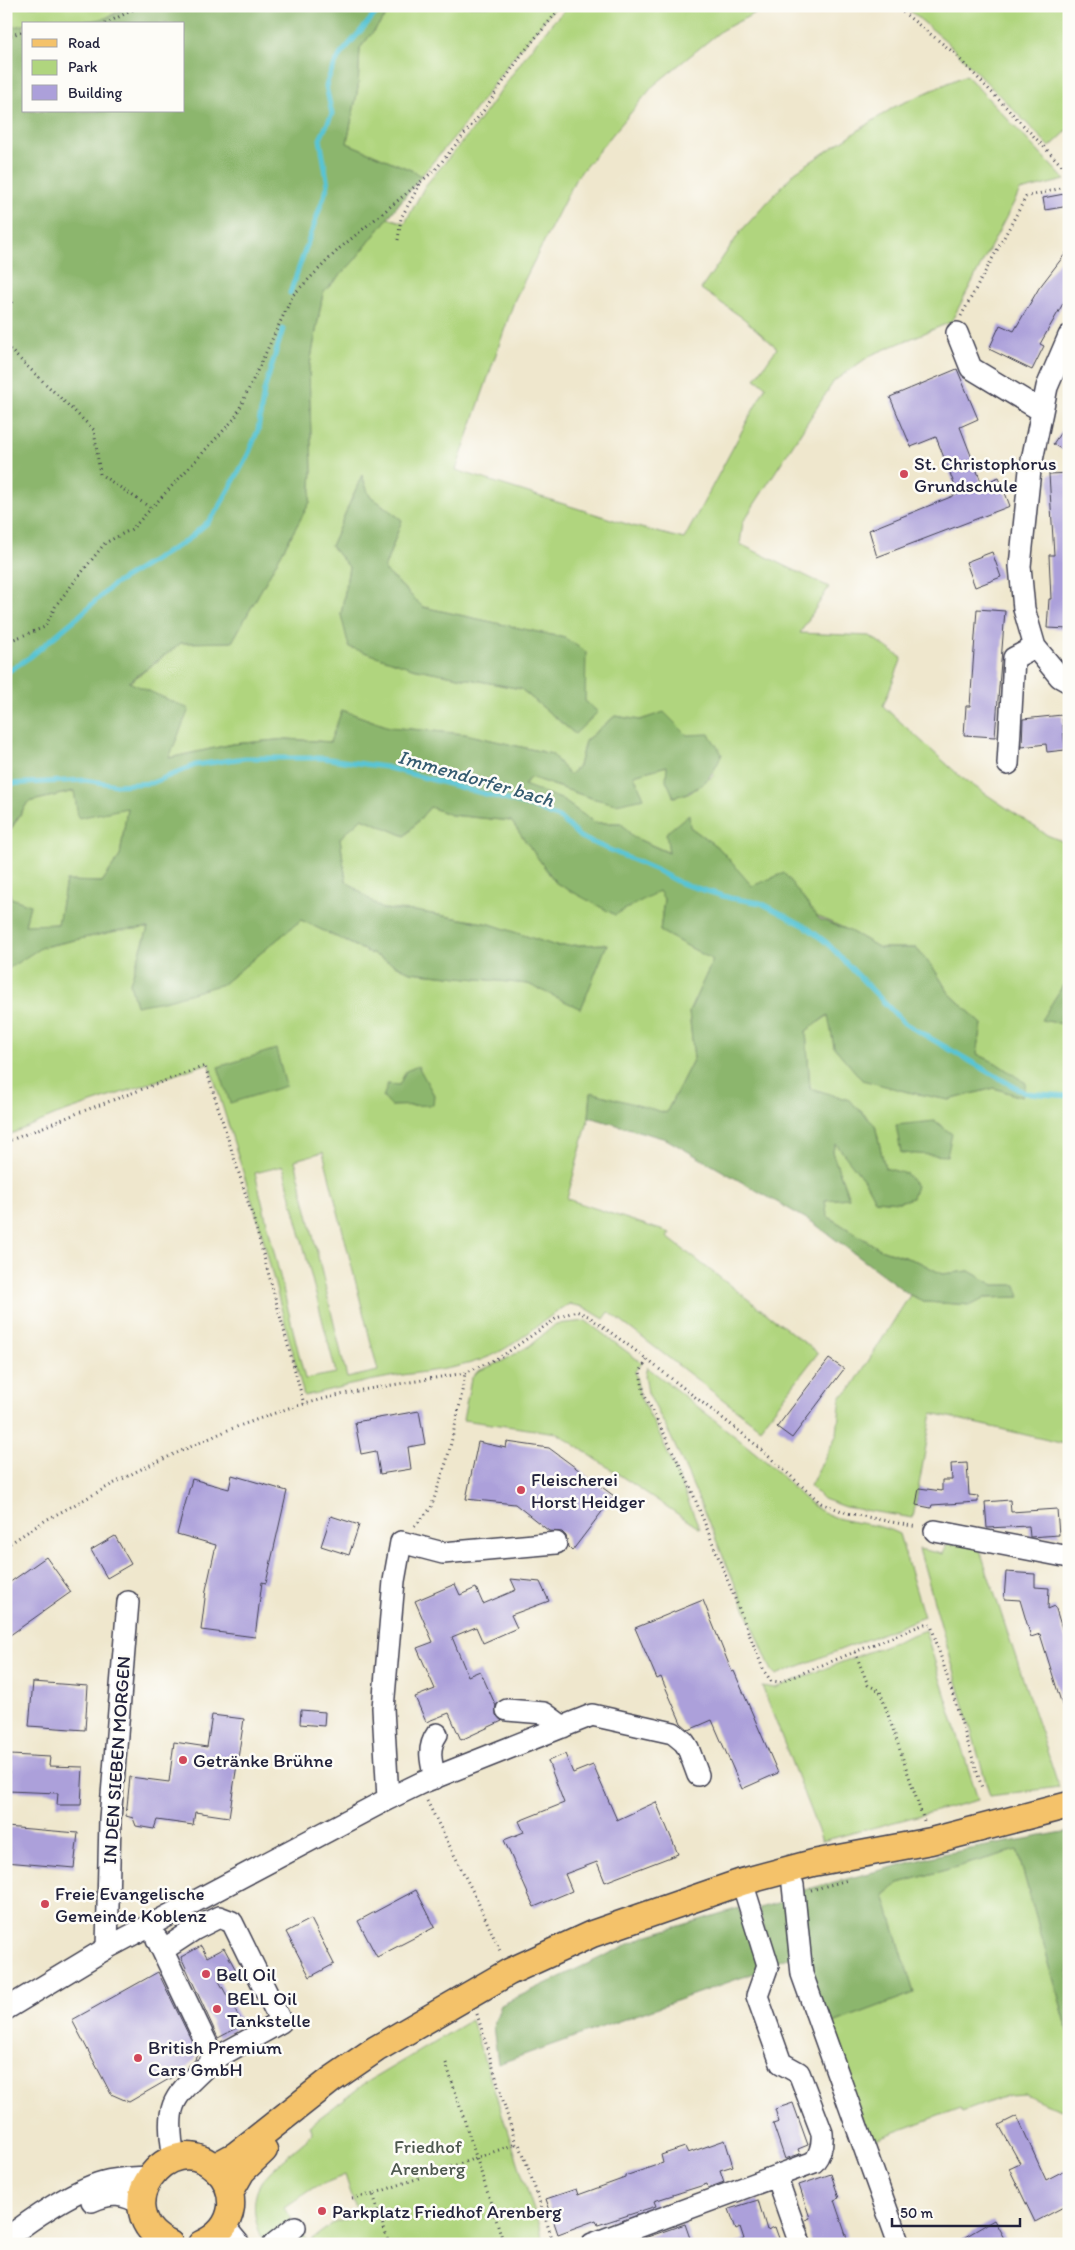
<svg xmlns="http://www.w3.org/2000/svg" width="1075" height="2250" font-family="Itim,sans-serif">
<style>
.green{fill:#b0d57e;stroke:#697c5c;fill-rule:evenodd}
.forest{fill:#8cb66d;stroke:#576c54}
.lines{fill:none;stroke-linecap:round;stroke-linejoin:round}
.stream{stroke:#59c4d4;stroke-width:5}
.building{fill:#aca0da}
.minor-casing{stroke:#414051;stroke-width:24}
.major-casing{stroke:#414051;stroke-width:29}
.path{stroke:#414051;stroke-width:3;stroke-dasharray:1 4;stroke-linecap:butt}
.minor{stroke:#fff;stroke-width:21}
.major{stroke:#f4c26a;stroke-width:26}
.poi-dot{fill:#d1495b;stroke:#fdfcf7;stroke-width:2}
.labels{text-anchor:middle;stroke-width:5;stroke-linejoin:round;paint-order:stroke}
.poi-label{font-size:19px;fill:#22223b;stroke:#fdfcf7;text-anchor:start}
.street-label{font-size:19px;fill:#22223b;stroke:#fdfcf7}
.park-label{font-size:19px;fill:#4d584f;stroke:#fdfcf7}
.water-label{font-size:20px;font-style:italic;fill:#355b71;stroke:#fdfcf7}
</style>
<rect width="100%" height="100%" fill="#fdfcf7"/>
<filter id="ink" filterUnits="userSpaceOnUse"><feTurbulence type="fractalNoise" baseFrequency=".02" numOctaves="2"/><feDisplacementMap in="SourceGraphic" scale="10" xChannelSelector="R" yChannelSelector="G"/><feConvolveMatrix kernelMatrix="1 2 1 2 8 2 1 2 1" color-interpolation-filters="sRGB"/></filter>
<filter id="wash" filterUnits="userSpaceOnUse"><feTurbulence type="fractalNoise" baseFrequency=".0096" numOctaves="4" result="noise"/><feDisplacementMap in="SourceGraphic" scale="20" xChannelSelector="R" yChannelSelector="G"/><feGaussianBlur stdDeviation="1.12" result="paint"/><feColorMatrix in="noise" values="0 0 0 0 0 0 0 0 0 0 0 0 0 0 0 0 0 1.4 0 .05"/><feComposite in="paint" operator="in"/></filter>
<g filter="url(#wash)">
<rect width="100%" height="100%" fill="#efe7cd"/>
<path class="green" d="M6,6H128L98,22H41L7,28Z
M394,6H556L514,56L460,130L421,176L411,170L347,143L358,88L360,48Z
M569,6H769L722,30L654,85L576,178L515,299L456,470L633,526L684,539L766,386L755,379L777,348L743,318L701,289L741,231L795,172L894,107L966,75L1065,180L1020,191L951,322L871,355L834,381L743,522L740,544L829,587L800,633L870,636L902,658L883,706L962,778L1047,835L1069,844V976L1042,1020L1069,1025V1445L932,1413L913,1518L845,1507L823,1499L810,1486L837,1434L841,1396L850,1390L910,1295L925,1302L971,1305L985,1298L1019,1297L1015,1285H994L969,1271L942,1274L919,1262L880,1249L827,1216L825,1200L849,1198L832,1152L836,1143L866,1183L875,1200L899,1202L912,1198L907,1174L885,1169L875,1125L849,1100L810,1088L806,1031L829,1015L834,1047L862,1079L908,1092L949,1100L994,1088L1021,1097L996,1063L977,1054L982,1024L949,993L934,969L916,948H880L848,930L752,887L720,849L690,827L670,853L633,837L621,823H595L561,799L524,786L530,777L591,798L634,775L667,766L673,797L690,793L714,775L687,735L664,713L640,720L615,716L585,741L579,766L569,775L552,754L465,734L389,727L342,710L331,742L287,739L233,744L169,758L129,683L181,643L232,642L310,502L312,471L309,370L323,293L354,261L388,218L405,223L425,186L473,129L529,51L553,22ZM362,475L369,495L402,520L384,569L423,607L565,638L585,701L597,712L575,734L521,689L412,668L341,615L349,567L331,546Z
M904,6H1069V129L1050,147L945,40Z
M75,791L127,808L120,856L102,882L66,881L58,924L24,926L30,905L11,898L6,881V830L10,831L28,802Z
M430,807L451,815L511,821L556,883L659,891L664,898L660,931L713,960L689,1012L694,1058L666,1113L591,1093L589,1117L567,1199L670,1233L667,1237L818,1353L760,1428L609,1312L604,1319L584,1307L569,1304C543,1319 521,1342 493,1355C460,1370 425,1371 390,1377C361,1382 333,1389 304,1396L259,1223L209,1063L56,1115L6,1136V970L39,948L121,930L148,928L130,983L223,984L301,920L410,972L528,984L581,1008L607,944L556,946L490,924L415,911L382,909L346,881L340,838L362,818L405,836ZM427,1083L434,1095L406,1105L391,1106L387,1084L399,1086ZM323,1152L378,1371L347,1378L295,1160ZM283,1166L336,1373L305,1379L255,1173Z
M586,1321L642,1363L635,1371L640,1397L660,1435L700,1529L557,1433L463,1420L471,1379L478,1371L501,1362L529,1346L556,1324Z
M647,1367C688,1399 729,1431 769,1464C787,1480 804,1503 827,1514C850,1525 877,1522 899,1534L924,1617L776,1675L772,1671L690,1479L671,1437L648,1393L645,1375Z
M948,1543L979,1547L1059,1787L990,1796L919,1549L943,1554Z
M925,1630L978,1800L822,1841L762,1686L775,1688Z
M1017,1850L1069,2034V2106L1060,2110L1025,2094L1009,2095L962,2112L960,2108L871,2141L825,2026L914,1993L884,1895L899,1883Z
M471,2020L545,2244H290L301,2234L308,2242L332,2224L358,2215L345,2175L313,2188L285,2207L291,2219L265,2242C254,2226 250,2199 261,2182C270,2169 300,2146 313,2134L310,2125L364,2084Z"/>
<path class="forest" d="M128,6H394L360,48L358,88L347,143L411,170L421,176L354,261L323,293L309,370L312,471L310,502L232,642L181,643L129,682L189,709L169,758L233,744L287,739L330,742L342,710L389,727L465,734L552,754L569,775L579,766L585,741L615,716L640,720L664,712L687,735L709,734L722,754C711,780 701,790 674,797L666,780L667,766L634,775L644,798L616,804L591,798L530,777L524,785L561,799L595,823H621L633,837L669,853L666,833L689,814L690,827L720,849L752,886L784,873L819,919L848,930L880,948H916L934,969L949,993L982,1024L977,1054L996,1063L1026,1083L1022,1097L994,1088L949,1100L908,1092L862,1080L834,1047L828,1015L806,1031L810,1088L849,1100L875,1125L885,1168L907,1174L916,1186L912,1198L899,1202L875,1200L866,1183L836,1144L832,1152L849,1198L825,1200L827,1216L880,1249L919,1262L942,1274L969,1271L994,1285H1016L1020,1297L985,1298L972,1305L925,1302L910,1295L812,1222L666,1139L589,1117L591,1092L666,1113L694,1058L689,1012L713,960L660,931L664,899L659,891L615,915L556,883L511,821L451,815L430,807L405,836L362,818L340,838L346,881L382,909L415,911L490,924L556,946L607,944L581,1009L528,984L410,972L301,920L223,984L168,1000L136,1006L130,983L148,928L121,930L42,947L6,970V881L11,898L30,905L25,925L58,924L66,881L102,882L120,856L127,808L78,818L74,791L28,802L9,831L6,830V26L8,28L24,25V111H184V24H30C63,17 100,30 128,6Z
M362,475L369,495L402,520L384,569L423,607L565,638L586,652L585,701L598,712L575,734L521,689L412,668L349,647L341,615L349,567L331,546Z
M1069,976V1025L1041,1020Z
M276,1049L286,1086L230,1103L218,1067Z
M418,1066L434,1095L433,1105L391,1106L383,1097L388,1084L399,1085L406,1071Z
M935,1121L952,1134L947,1156L901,1153L896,1125Z
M1069,1831V2034L1017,1850L899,1883L884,1895L914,1993L825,2026L809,1972L800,1891L943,1854Z
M784,1901L794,1955L773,1962L759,1908Z
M739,1908L760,1971L498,2064L493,2026L501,2005L646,1936Z"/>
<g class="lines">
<path class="stream" d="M290,293L328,185L320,139L332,114L326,86L330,74L340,55L382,6
M6,673L30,657L79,616L113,585L186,541L208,522L217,511L248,455L258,430L264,391L283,329
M6,784L85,780L117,785L152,783L195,765L245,758H323L385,767L530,806L561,819L580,837L656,870L680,883L730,898L761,903L805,926L827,943L904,1023L1025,1093L1069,1096"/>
</g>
<g id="blocks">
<path class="building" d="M1069,193V206L1045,210L1043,198Z
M1069,249V293L1040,344L1044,346L1032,370L989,349L1000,325L1014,331L1039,288Z
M957,369L978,419L960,427L982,484L999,477L1010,506L877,557L869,530L958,494L936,437L911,447L890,397Z
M1069,420V454L1053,444Z
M1069,473V629L1047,628L1049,599H1051L1049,555H1054L1049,474Z
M992,552L1001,577L975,587L966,562Z
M977,609L1005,611L995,737L964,735L966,706H970Z
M1062,715L1065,750L1047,752L1046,744L1022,747L1023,719Z
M829,1359L844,1369L792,1438L777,1427Z
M419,1411L425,1444L408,1447L411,1469L380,1474L376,1451L361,1454L355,1422Z
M478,1442L506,1448L507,1442L549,1448L614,1496L572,1551L568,1547L566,1536L562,1532L549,1531L515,1504L466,1499Z
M967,1463L969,1495L978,1496V1502L932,1505L931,1508L916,1505L919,1488L942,1491V1480H952L951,1464Z
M232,1475L287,1491L266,1583L262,1582L255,1637L201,1630L206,1590L216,1545L177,1534L192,1479L229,1489Z
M1010,1500L1011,1512L1057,1509L1059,1535L1030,1537L1029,1526L987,1528L985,1502Z
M331,1516L359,1525L349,1555L321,1546Z
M115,1536L131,1564L107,1578L91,1550Z
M46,1557L71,1592L6,1638V1585Z
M1006,1572L1035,1574V1587L1049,1588L1048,1609L1055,1606L1069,1651V1717L1066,1718L1040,1634L1031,1637L1020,1600L1004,1599Z
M511,1579L540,1582L549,1601L511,1615L517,1628L483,1643L476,1627L452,1637L468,1676L480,1671L496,1706V1715L502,1721L461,1740L449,1713L426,1722L415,1697L435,1689L417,1648L433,1642L415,1601L455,1584L460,1595L476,1588L483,1604L516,1590Z
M703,1600L732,1672L734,1671L778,1773L742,1789L712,1720L689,1730L681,1723L661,1677L657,1679L635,1628Z
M33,1682L88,1686L85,1730L29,1726Z
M301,1710L325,1712L324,1726L300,1724Z
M212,1715L244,1719L229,1817L195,1812L193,1825L157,1820L154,1829L136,1826L133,1818L126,1816L130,1777L169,1782L174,1742L207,1747Z
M565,1754L573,1773L593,1765L617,1820L656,1802L678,1854L605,1882L597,1862L565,1874L572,1891L534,1907L504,1840L524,1832L519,1821L564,1803L548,1761Z
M10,1755L50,1757L49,1766L83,1767L81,1805H57L58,1793L8,1791Z
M6,1827L78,1833L74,1868L6,1862Z
M416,1890L435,1927L377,1957L358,1921Z
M311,1919L334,1964L310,1977L286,1932Z
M201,1946L207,1957L224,1948L237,1972L219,1981L243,2025L218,2038L181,1957Z
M158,1972L197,2052L195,2060L183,2071L129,2102L111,2094L72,2020Z
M793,2103L808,2145L798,2149L800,2154L785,2159L773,2124L779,2122L775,2109Z
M1017,2116L1046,2180L1069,2168V2204L1035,2222L1009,2168L1020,2163L999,2125Z
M725,2140L733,2166L720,2170L724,2182L708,2188L707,2184L654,2201L656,2206L598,2225L596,2220L558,2234L546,2199L576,2189L578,2195L625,2178V2176L663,2163L661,2155L685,2147L688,2153Z
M831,2174L839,2198L834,2200L849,2244H812L805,2220L810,2218L799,2185Z
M758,2200L767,2230L775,2227L781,2244H735L744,2239L740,2227L736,2229L729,2209Z
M994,2220L1007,2244H953Z
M685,2224L692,2244H633V2242Z"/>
</g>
</g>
<g filter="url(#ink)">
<use href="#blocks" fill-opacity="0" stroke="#414051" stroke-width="1"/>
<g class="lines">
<defs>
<path id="minor" d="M957,333L971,368L1042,411
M1069,336L1047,387L1030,470L1020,566L1024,609L1035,647L1060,677L1069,682
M1008,764L1014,658L1035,647
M935,1531L1069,1557
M507,1710L544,1713L563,1727
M435,1778C431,1762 427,1748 437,1734
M388,1799L383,1708L394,1581L401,1542L443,1553L556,1543
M793,1885L802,1974L899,2244
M157,1939L214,2059C174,2098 164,2099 174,2158
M107,1948L110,1819L128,1602
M163,1950L195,1929L219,1917L232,1922L281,2022L214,2059
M6,2009L107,1948L388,1799L421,1783L592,1715L673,1733L684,1742L688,1748L698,1775
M776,2176L800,2244
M92,2201C111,2192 124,2194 141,2204
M224,2226L239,2244
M6,2239C31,2219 72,2191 103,2182C117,2178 134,2178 149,2177
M274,2244L295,2227
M592,2244L814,2162C821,2153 823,2144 822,2133L799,2073L781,2063L757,1996L768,1965L742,1882"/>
<path id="major" d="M214,2167L236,2155L331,2080L376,2049L509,1972L592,1934L742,1882L813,1863L931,1841L1069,1805
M230,2192L242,2171L264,2150
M170,2244C103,2213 168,2123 216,2169C227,2179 232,2192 231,2207C229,2224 217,2237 201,2244"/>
</defs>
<use href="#minor" class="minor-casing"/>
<use href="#major" class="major-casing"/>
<path class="path" d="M895,6L953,52L1069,173
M105,24L132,10L134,6
M6,37L24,31
M398,240L401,218L420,184
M6,288L12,301L6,315
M961,316L1026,197L1069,186
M6,346L94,430L100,474L151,508
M6,644L14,639L45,627L56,605L105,543L132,529L235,418L293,295L340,248L435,170L484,110L522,54L562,6
M6,1142L78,1113L205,1066L255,1224L304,1404
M647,1360L640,1372L644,1394L689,1484L764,1671L771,1681L780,1682L917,1627L925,1624L931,1625L982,1788
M415,1526L431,1508L447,1460L460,1404L465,1373
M6,1546L46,1520L139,1470L228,1430L289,1408L331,1397L362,1390L465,1373L502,1356L557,1318L576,1311L588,1316L632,1348L748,1438L821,1503L847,1513L917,1527
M855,1652L868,1685L880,1691L924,1821
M427,1801L477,1900L501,1953
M811,1890L848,1880
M477,2014L516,2144H519L523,2153L554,2244
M446,2063L504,2244
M352,2198L373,2194
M389,2244L373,2194L516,2144"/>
<use href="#minor" class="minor"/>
<use href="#major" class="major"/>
</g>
</g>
<g class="poi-dot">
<circle cx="904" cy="474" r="5"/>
<circle cx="521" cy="1490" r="5"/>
<circle cx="183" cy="1760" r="5"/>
<circle cx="45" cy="1904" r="5"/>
<circle cx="206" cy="1974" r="5"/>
<circle cx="217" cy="2009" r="5"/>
<circle cx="138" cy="2058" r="5"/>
<circle cx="322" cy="2211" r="5"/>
</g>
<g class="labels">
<g class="poi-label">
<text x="914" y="470">St. Christophorus<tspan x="914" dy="22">Grundschule</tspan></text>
<text x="531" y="1486">Fleischerei<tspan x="531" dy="22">Horst Heidger</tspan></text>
<text x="193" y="1767">Getränke Brühne</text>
<text x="55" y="1900">Freie Evangelische<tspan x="55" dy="22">Gemeinde Koblenz</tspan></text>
<text x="216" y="1981">Bell Oil</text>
<text x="227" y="2005">BELL Oil<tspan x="227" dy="22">Tankstelle</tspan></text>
<text x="148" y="2054">British Premium<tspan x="148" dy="22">Cars GmbH</tspan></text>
<text x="332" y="2218">Parkplatz Friedhof Arenberg</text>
</g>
<g class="street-label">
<text transform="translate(116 1760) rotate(-86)" y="7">IN DEN SIEBEN MORGEN</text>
</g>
<g class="park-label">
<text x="428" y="2153">Friedhof<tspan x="428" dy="22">Arenberg</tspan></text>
</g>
<g class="water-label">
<text transform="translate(476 778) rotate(16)" y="7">Immendorfer bach</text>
</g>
</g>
<rect width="1075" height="2250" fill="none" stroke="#fdfcf7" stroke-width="25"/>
<rect x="22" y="22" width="162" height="90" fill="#fdfcf7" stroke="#a5a5ac"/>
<rect x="32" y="39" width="25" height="8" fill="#f4c26a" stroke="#a5a5ac"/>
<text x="68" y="48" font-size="15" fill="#22223b">Road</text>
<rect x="32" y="60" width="25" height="15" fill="#b0d57e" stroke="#a5a5ac"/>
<text x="68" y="72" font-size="15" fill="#22223b">Park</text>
<rect x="32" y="85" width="25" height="15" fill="#aca0da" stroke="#a5a5ac"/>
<text x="68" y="98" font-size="15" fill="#22223b">Building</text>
<path d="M892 2218v8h128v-8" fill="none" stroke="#22223b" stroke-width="2.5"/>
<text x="900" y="2218" font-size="15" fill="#22223b" stroke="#fdfcf7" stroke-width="4" paint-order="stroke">50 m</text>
</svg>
